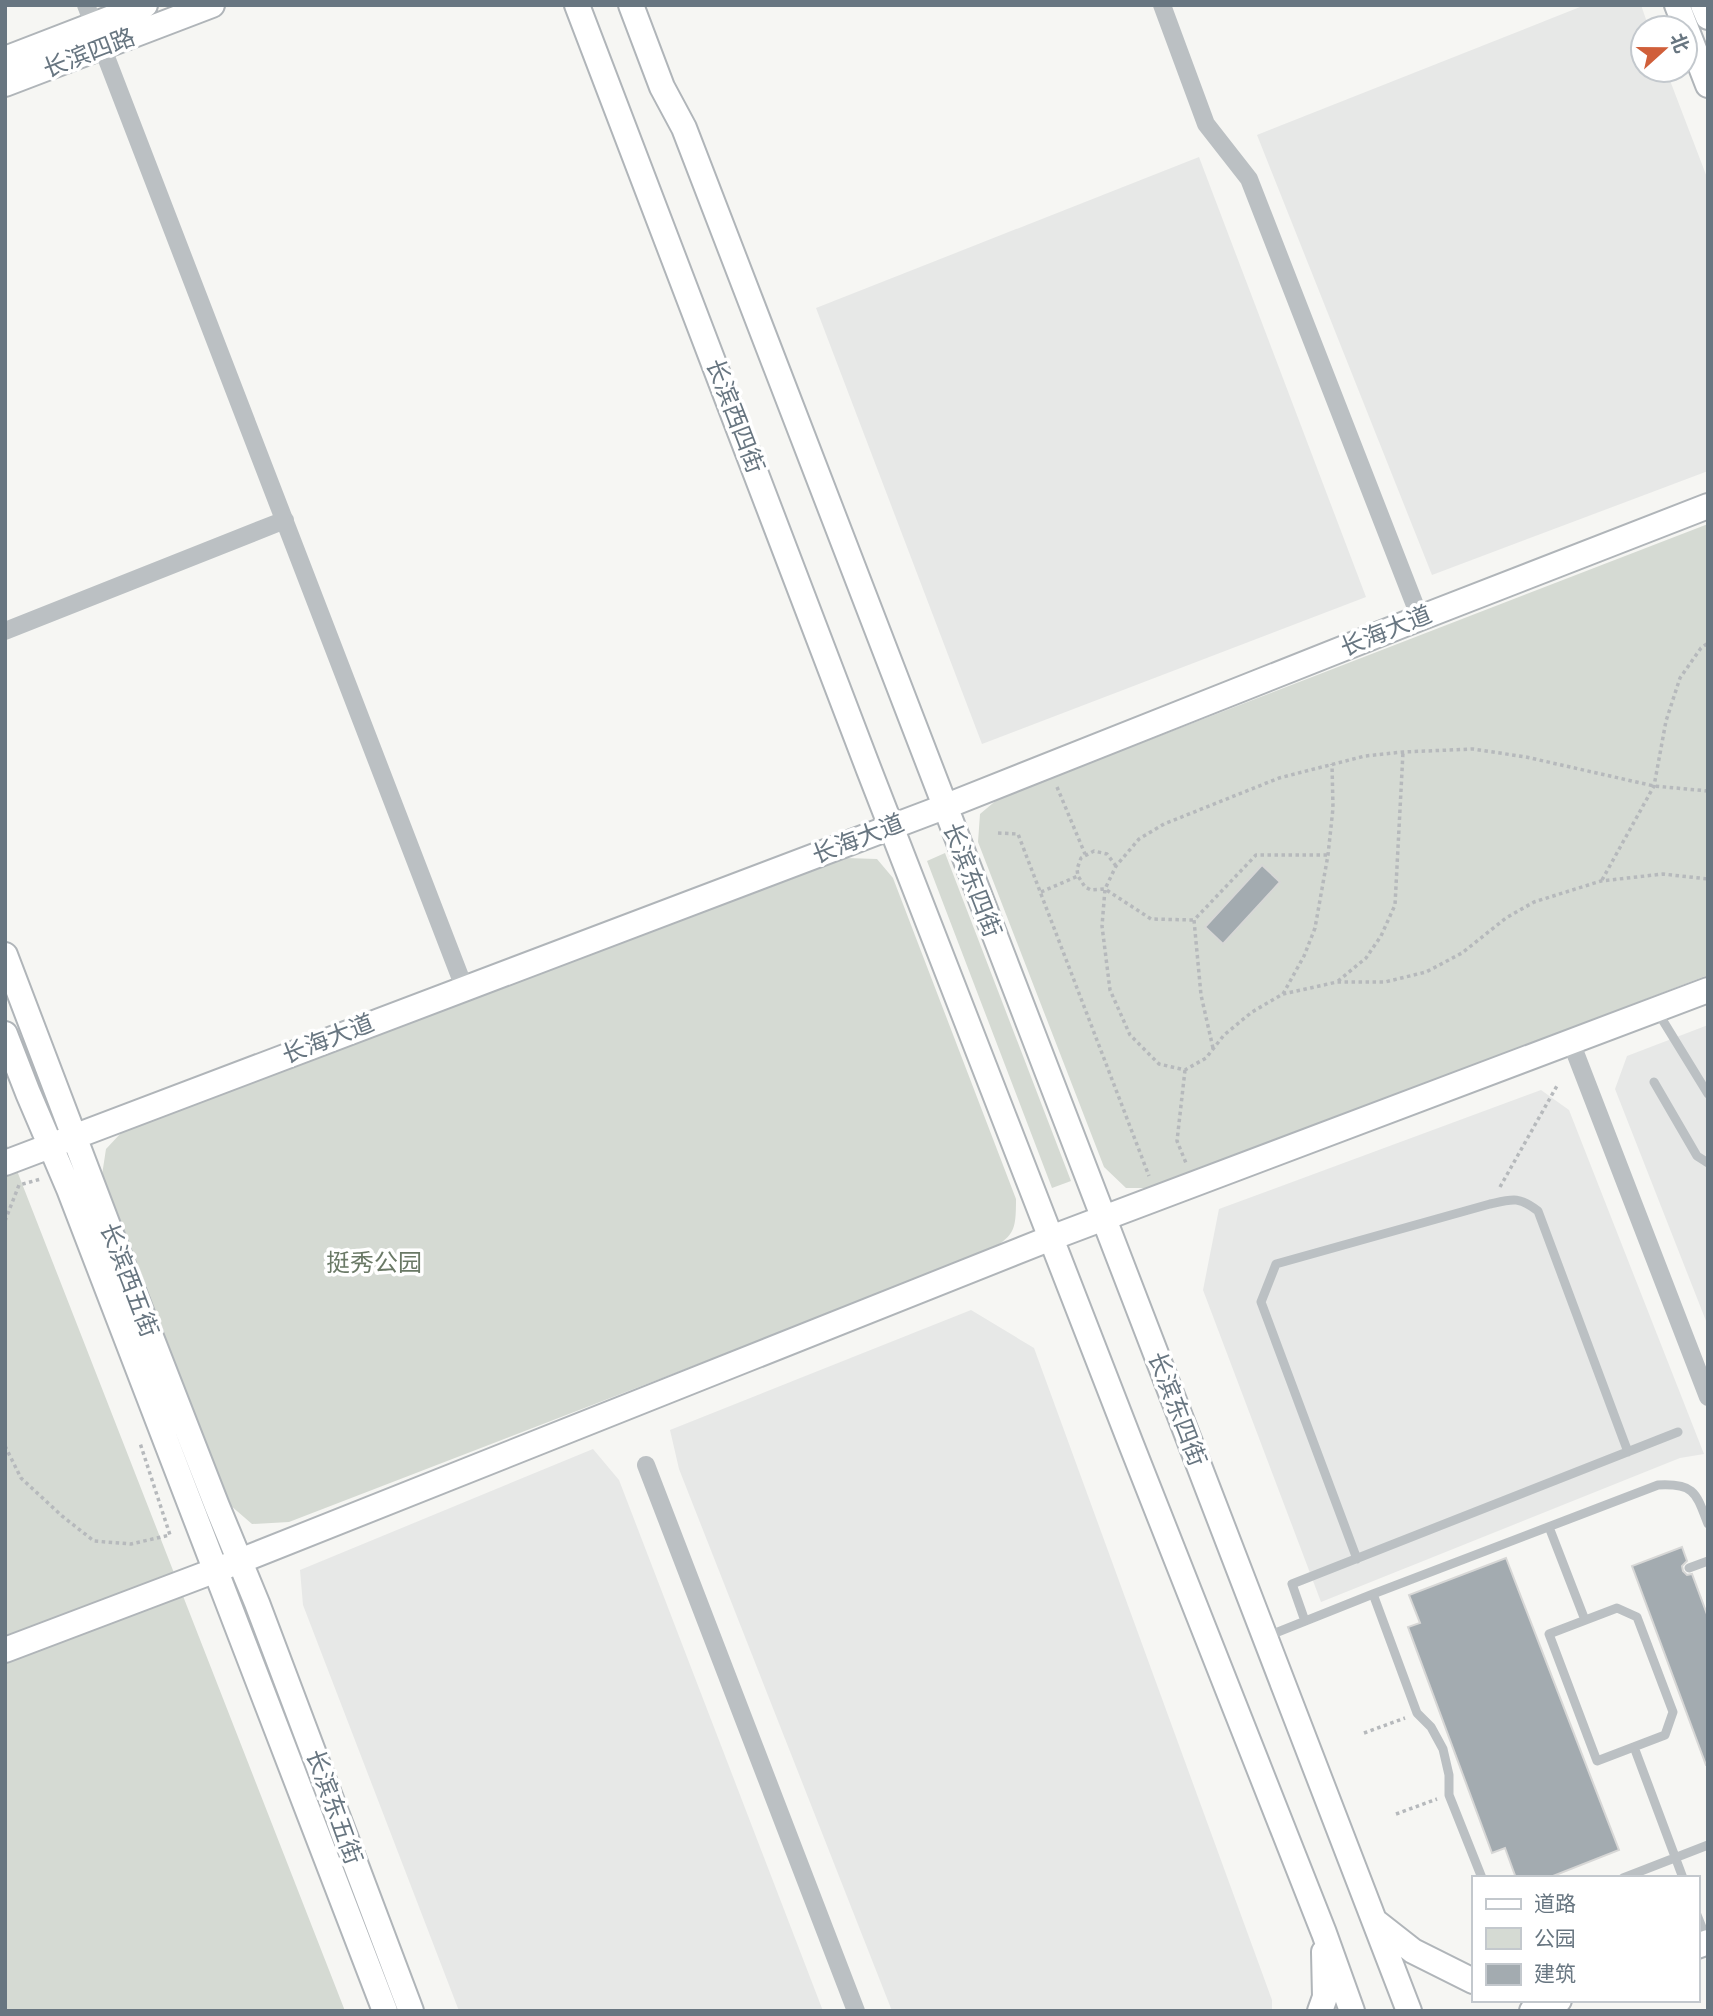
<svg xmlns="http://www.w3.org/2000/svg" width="1713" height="2016" font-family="'DM Sans','Noto Sans SC',sans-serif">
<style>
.built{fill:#e7e8e7}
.green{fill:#d5dad3}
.building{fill:#a3abb0;stroke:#d7d7d6;stroke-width:2}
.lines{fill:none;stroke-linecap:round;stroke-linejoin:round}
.secondary-casing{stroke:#b0b5b9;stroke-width:28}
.path{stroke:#b6b9bc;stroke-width:3.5;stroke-dasharray:3.5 3.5;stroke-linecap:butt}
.lane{stroke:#bbc0c3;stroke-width:9}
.street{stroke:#bbc0c3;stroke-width:18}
.secondary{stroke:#fff;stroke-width:24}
.labels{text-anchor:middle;stroke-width:7;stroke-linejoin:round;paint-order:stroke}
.street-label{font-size:24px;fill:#687681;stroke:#fff}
.park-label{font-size:24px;fill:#6a7966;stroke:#fff}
</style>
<rect width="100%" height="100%" fill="#f6f6f3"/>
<path class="built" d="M1585,5H1641L1649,28H1643V70H1666L1708,180V471L1432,575L1257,135Z
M1199,157L1366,597L982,744L816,308Z
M1708,1025V1326L1615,1089L1627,1056Z
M1541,1090L1569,1110L1704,1454L1680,1458L1321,1602L1203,1290L1219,1209Z
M971,1310L1034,1348L1272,2000V2011H892L679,1469L670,1430Z
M593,1449L619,1480L823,2011H459L303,1605L300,1570Z"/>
<path class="green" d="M1708,524V975L1158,1188H1126L1104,1167L978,842L980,814L999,798Z
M945,853L1071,1181L1052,1188L927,861Z
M846,858L877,859L893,878L1016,1199C1016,1233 1014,1235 986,1253L289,1522L252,1524L230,1505L102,1175L106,1149L121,1133Z
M5,1140L345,2011H5Z"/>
<path class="building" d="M1262,865L1280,882L1223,944L1205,927Z
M1682,1547L1687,1561L1682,1566L1683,1571L1687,1575L1692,1574L1708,1617V1765H1706L1632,1566Z
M1506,1558L1619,1850L1548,1878H1516L1505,1848L1492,1853L1408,1627L1420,1623L1409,1595Z"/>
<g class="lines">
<defs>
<path id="secondary" d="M577,5L869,770L1131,1444L1324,1933L1352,2011
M631,5L662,87L684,128L1409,2011
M1677,5L1708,85
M1703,5L1708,17
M5,59L145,5
M5,84L212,5
M5,955L123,1265L217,1506L257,1603L411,2011
M5,1034L28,1093L69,1189L385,2011
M5,1163L944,807L1420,618L1708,506
M5,1650L240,1561L1051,1238L1708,990
M1376,1922L1413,1951L1473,1981
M1697,1946L1708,1942
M1320,2011L1325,1997L1324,1952
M1532,2011L1559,2000"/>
</defs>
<use href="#secondary" class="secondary-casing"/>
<path class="path" d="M1057,787L1085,854
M1708,791L1654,786L1526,757L1473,749L1403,752L1365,756L1279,778L1164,824L1139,839L1116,866L1105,889L1102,926L1110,990L1130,1035L1159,1064L1185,1070L1206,1058L1224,1035L1252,1012L1283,994L1337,982H1385L1426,972L1462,953L1506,918L1534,902L1601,881L1663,874L1708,879
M998,833L1018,834L1149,1176
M1116,866L1107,854L1094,851L1081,858L1077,869L1078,876L1085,887L1091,890L1105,889L1151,919L1194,920
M1602,880L1654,786L1666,721L1680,678L1701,648L1708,643
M1041,892L1078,876
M1338,981L1366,958L1381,936L1395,905L1403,752
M1283,994L1304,956L1315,928L1328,855L1333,808L1332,764
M1213,1048L1201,995L1194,920L1256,855H1328
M1185,1070L1177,1141L1186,1163
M1500,1187L1558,1084
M5,1221L19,1185L41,1179
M5,1446L21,1478L62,1516L94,1541L131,1544L170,1535L140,1443
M1364,1733L1405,1718
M1396,1814L1437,1799"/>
<path class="lane" d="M1657,1011L1708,1094
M1654,1082L1697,1156L1708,1163
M1549,1527L1585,1620
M1357,1559L1261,1302L1276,1264L1490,1204C1512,1199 1519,1196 1538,1211L1628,1452
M1689,1568L1708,1561
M1617,1608L1637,1617L1673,1712L1665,1735L1597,1761L1549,1634Z
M1305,1621L1292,1584L1678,1432
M1268,1636L1373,1594
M1634,1747L1683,1878
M1482,1878L1449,1795V1775L1443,1749L1431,1727L1417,1713L1373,1594L1658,1485C1695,1483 1696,1493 1708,1524
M1623,1878L1708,1845
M1697,1915L1707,1940"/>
<path class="street" d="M86,5L464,987
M1162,5L1206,124L1249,179L1420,618
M5,631L285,520
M1571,1042L1708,1397
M646,1465L856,2011"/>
<use href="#secondary" class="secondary"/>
</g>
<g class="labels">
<g class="street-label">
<text transform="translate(89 53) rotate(-21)" y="8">长滨四路</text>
<text transform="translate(735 416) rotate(69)" y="8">长滨西四街</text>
<text transform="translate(1386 631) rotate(-22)" y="8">长海大道</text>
<text transform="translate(858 839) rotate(-21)" y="8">长海大道</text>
<text transform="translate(972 880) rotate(69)" y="8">长滨东四街</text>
<text transform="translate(328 1039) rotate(-21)" y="8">长海大道</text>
<text transform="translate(129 1280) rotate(69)" y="8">长滨西五街</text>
<text transform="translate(1177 1409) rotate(69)" y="8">长滨东四街</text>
<text transform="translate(334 1807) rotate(70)" y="8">长滨东五街</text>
</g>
<g class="park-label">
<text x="374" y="1271">挺秀公园</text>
</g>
</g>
<rect width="1713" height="2016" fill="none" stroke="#687681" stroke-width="14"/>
<rect x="1472" y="1876" width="228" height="126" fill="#ffffff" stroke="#c3c8cd" stroke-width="2"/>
<rect x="1486" y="1899" width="35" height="10" fill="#ffffff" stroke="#c3c8cd" stroke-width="2"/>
<text x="1534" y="1911" font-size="21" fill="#687681">道路</text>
<rect x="1486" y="1928" width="35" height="21" fill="#d5dad3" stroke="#c3c8cd" stroke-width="2"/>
<text x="1534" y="1946" font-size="21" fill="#687681">公园</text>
<rect x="1486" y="1964" width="35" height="21" fill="#a3abb0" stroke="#c3c8cd" stroke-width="2"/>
<text x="1534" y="1981" font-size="21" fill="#687681">建筑</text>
<g transform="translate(1664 49) rotate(69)"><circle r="33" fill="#ffffff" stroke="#c3c8cd" stroke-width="2"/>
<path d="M0-5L12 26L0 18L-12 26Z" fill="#d05f3a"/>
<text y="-10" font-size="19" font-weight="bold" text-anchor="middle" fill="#687681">北</text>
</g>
</svg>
